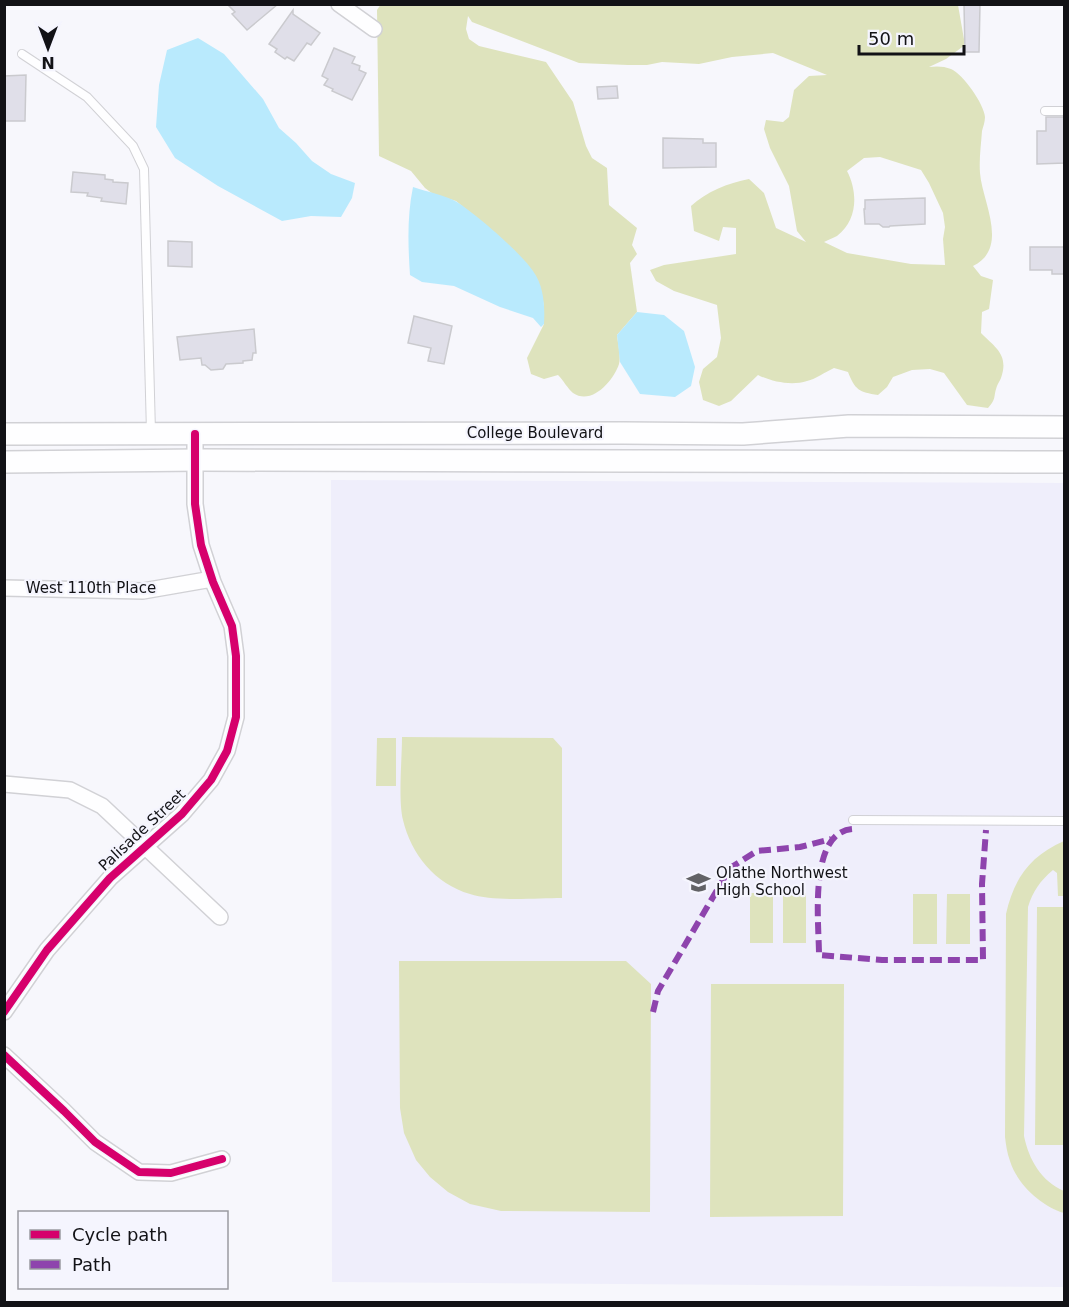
<svg xmlns="http://www.w3.org/2000/svg" width="1069" height="1307" font-family="'DejaVu Sans',sans-serif">
<style>
.built{fill:#efeefb}
.green{fill:#dee3bd;fill-rule:evenodd}
.water{fill:#b9eafd}
.building{fill:#e0dfe9;stroke:#cacace;stroke-width:1.5}
.lines{fill:none;stroke-linecap:round;stroke-linejoin:round}
.service-casing{stroke:#d1d1d5;stroke-width:10}
.minor-casing{stroke:#d1d1d5;stroke-width:18}
.secondary-casing{stroke:#d1d1d5;stroke-width:24}
.service{stroke:#fefeff;stroke-width:8}
.minor{stroke:#fefeff;stroke-width:15}
.secondary{stroke:#fefeff;stroke-width:21}
.quiet{stroke:#8e44ad;stroke-width:6;stroke-dasharray:12 6;stroke-linecap:butt}
.cycleway-casing{stroke:#f5f5fe;stroke-width:11}
.cycleway{stroke:#d6006c;stroke-width:8}
.labels{text-anchor:middle;stroke-width:4.5;stroke-linejoin:round;paint-order:stroke}
.street-label{font-size:15px;fill:#121216;stroke:#f5f5fe}
.poi-label{font-size:15px;fill:#121216;stroke:#f5f5fe;text-anchor:start}
</style>
<rect width="100%" height="100%" fill="#f7f7fc"/>
<path class="built" d="M331,480L1064,483V1287L332,1282Z"/>
<path class="green" d="M381,4L958,5L965,45L946,59L929,67C936,66 944,66 951,69C963,74 984,104 985,117C985,122 983,127 982,131C981,145 979,159 980,173C982,201 1010,248 973,266L981,276L993,280L989,309L982,312L981,333C996,348 1009,355 1001,378C1000,381 998,383 997,386C993,397 997,398 988,408L967,405L944,373L930,369L912,370L893,377L887,387L878,395C859,392 855,390 848,372L834,368C825,372 816,379 807,381C792,386 772,382 758,375L731,401L719,406L703,400L699,382L703,369L717,357L721,338L717,305L674,291L656,281L650,270L664,265L736,254V228L723,227L719,241L694,231L691,206C706,192 728,183 749,179L764,193L776,228L806,242L797,231L789,186L770,148L764,129L766,120L783,122L789,117L794,90L809,76L827,75L773,53L732,57L699,64L662,62L647,65H628L579,63L472,22L468,16L466,29L469,39L479,46L546,62L573,102L586,146L592,158L607,168L609,205L637,228L632,245L637,254L630,263L637,312L617,335C618,344 621,356 619,364C614,380 592,406 573,393C568,389 563,380 558,375L544,379L531,374L527,358L544,324V306L540,286L502,239L456,201L433,194L425,188L411,171L379,156L377,10ZM880,157L921,170L929,183L943,213L945,227L943,239L945,265L911,264L847,253L824,242C828,240 833,238 837,236C858,220 858,192 847,171L864,158Z
M402,737L553,738L562,748V898C536,898 494,902 470,894C435,884 411,854 403,820C398,799 402,760 402,737Z
M377,738H396V786H376Z
M1064,841V896H1058L1057,873L1053,870C1040,881 1033,891 1028,907L1024,1136C1029,1160 1041,1181 1064,1191V1213C1041,1206 1017,1184 1010,1161C1007,1153 1006,1145 1005,1137L1006,914C1014,878 1030,856 1064,841Z
M750,893H773V943H750Z
M783,893H806V943H783Z
M913,894H937V944H913Z
M947,894H970V944H946Z
M1037,907H1064V1145H1035Z
M399,961H626L651,984L650,1212L501,1211L470,1204L448,1192L430,1177L416,1160L404,1133L400,1108Z
M711,984H844L843,1216L710,1217Z"/>
<path class="water" d="M198,38L224,54L263,99L279,128L296,143L312,161L331,174L355,183L352,198L341,217L311,216L282,221L218,186L175,158L156,127L159,85L167,50Z
M413,187C427,192 445,195 457,202C477,215 520,252 533,271C544,286 545,306 544,324L541,327L533,318L500,307L454,286L422,282L410,275C408,245 407,216 413,187Z
M637,312L664,315L684,331L695,367L691,386L675,397L640,394L620,362L617,335Z"/>
<path class="building" d="M227,4H278L247,30L232,14L235,12Z
M964,4H980L979,52H965Z
M293,10V14L320,33L311,45L307,43L294,61L287,57L285,59L275,52L277,49L269,44Z
M334,48L355,57L352,63L360,66L359,70L366,73L352,100L332,91L333,89L324,85L328,79L322,76Z
M26,75L25,121H4V76Z
M617,86L618,98L598,99L597,87Z
M1046,117H1064L1065,163L1037,164V131H1046Z
M663,138L703,139V143H716V167L663,168Z
M73,172L105,175V179L113,180V182L128,183L126,204L101,201L102,198L87,196L88,193L71,192Z
M925,198V224L890,226L889,227H883L879,224H865L864,209H865V200Z
M168,241L192,242V267L168,266Z
M1030,247H1065V274H1052V270H1030Z
M414,316L452,326L444,364L428,361L431,348L408,343Z
M254,329L256,353H253L252,360L243,361V363L226,364L223,369L211,370L205,365H202L201,358L180,360L177,337Z"/>
<g class="lines">
<defs>
<path id="service" d="M22,54L87,97L133,146L144,169L151,432
M1045,111H1064
M853,820L1064,821"/>
<path id="minor" d="M339,4L374,29
M4,588L143,591L212,579
M4,784L70,790L102,806L220,917
M4,1012L47,950L110,878L182,814L211,780L227,751L236,717V656L232,626L213,582L201,545L195,504V434
M4,1055L64,1111L95,1142L139,1172L171,1173L222,1159"/>
<path id="secondary" d="M4,434L623,433L743,434L849,426L1064,427
M4,462L200,460L1064,462"/>
</defs>
<use href="#service" class="service-casing"/>
<use href="#minor" class="minor-casing"/>
<use href="#secondary" class="secondary-casing"/>
<use href="#service" class="service"/>
<use href="#minor" class="minor"/>
<use href="#secondary" class="secondary"/>
<path class="quiet" d="M852,829C808,833 819,923 819,955L882,960H983L982,884L986,830
M653,1012L658,991L730,868L757,851L800,847L831,839"/>
<defs>
<path id="cycleway" d="M4,1012L47,950L110,878L182,814L211,780L227,751L236,717V656L232,626L213,582L201,545L195,504V434
M4,1055L64,1111L95,1142L139,1172L171,1173L222,1159"/>
</defs>
<use href="#cycleway" class="cycleway-casing"/>
<use href="#cycleway" class="cycleway"/>
</g>
<defs>
<symbol id="school-bare" viewBox="-9 -9 18 18"><path d="M0-5L7-2L0 1L-7-2ZM-4 1L0 2.5L4 1V4Q0 6-4 4Z" fill="#626266" stroke="#f5f5fe" stroke-width="2.5" paint-order="stroke"/></symbol>
</defs>
<g fill-rule="evenodd">
<use href="#school-bare" x="682" y="866" width="33" height="33"/>
</g>
<g class="labels">
<g class="street-label">
<text x="535" y="438">College Boulevard</text>
<text x="91" y="593">West 110th Place</text>
<text transform="translate(142 830) rotate(-43)" y="5">Palisade Street</text>
</g>
<g class="poi-label">
<text x="716" y="878">Olathe Northwest<tspan x="716" dy="17">High School</tspan></text>
</g>
</g>
<rect width="1069" height="1307" fill="none" stroke="#121216" stroke-width="12"/>
<rect x="18" y="1211" width="210" height="78" fill="#f5f5fe" stroke="#9a9aa1" stroke-width="1.5"/>
<rect x="30" y="1230" width="30" height="9" fill="#d6006c" stroke="#9a9aa1" stroke-width="1.5"/>
<text x="72" y="1241" font-size="18" fill="#121216">Cycle path</text>
<rect x="30" y="1260" width="30" height="9" fill="#8e44ad" stroke="#9a9aa1" stroke-width="1.5"/>
<text x="72" y="1271" font-size="18" fill="#121216">Path</text>
<g transform="translate(48 48) rotate(180)" stroke="#f5f5fe" stroke-width="4.5" paint-order="stroke">
<path d="M0-4.5L10 22L0 15L-10 22Z" fill="#121216"/>
<text y="-9" font-size="16" font-weight="bold" text-anchor="middle" fill="#121216">N</text>
</g>
<path d="M859 45v9h105v-9" fill="none" stroke="#121216" stroke-width="3"/>
<text x="868" y="45" font-size="18" fill="#121216" stroke="#f5f5fe" stroke-width="4.5" paint-order="stroke">50 m</text>
</svg>
